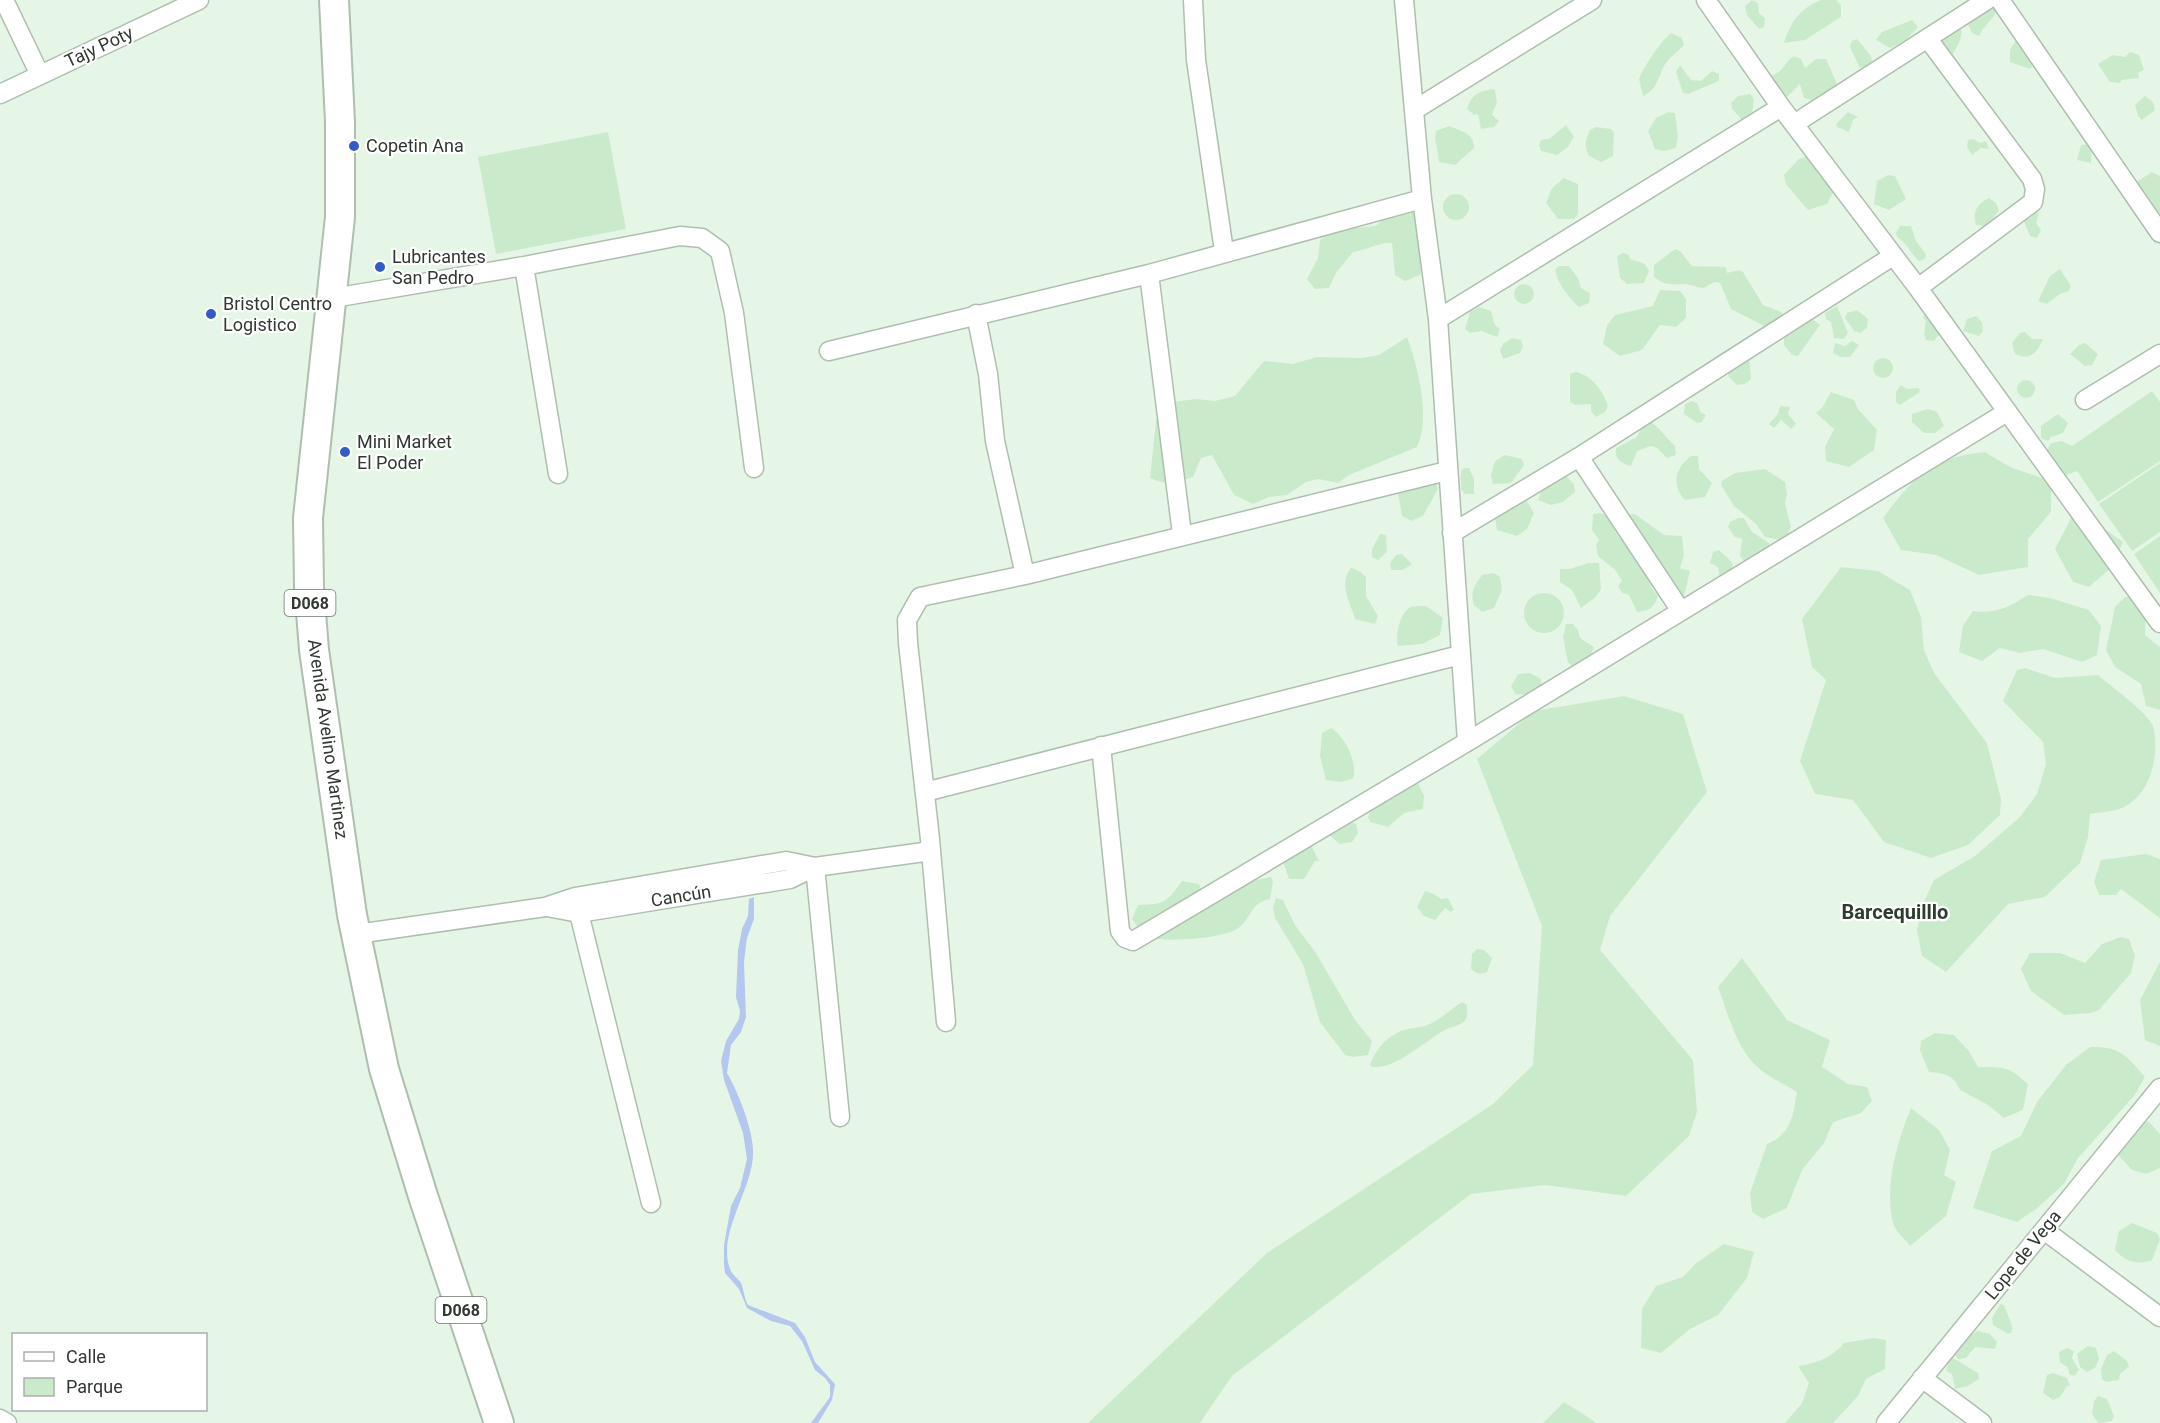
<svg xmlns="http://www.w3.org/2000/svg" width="2160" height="1423" font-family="Roboto,sans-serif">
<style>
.green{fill:#caebcb}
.water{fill:#b4c7ef}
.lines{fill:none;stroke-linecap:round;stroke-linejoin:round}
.street-casing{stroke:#afbeaf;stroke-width:21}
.primary-casing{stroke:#afbeaf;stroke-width:32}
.street{stroke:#fff;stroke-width:18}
.primary{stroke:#fff;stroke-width:28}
.poi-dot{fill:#335aca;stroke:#fff;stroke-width:2}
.labels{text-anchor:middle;stroke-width:4.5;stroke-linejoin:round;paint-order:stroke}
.shield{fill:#fff;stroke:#6f736f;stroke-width:1.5}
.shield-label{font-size:16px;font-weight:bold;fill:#313731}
.street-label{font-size:18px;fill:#313731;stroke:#fff}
.poi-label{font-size:18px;fill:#313731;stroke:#fff;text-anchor:start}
.neighbourhood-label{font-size:20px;font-weight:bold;fill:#2f3c30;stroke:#fff}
</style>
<rect width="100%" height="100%" fill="#e6f6e6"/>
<path class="green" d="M1752,0L1758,3L1759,13L1765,18L1764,27L1759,29L1747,15L1745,6Z
M1821,0H1836L1841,5V17L1805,40L1784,43C1790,23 1800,8 1821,0Z
M1972,4L1994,6L1996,12C1992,21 1984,25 1979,36L1972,33L1966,20Z
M1912,20L1918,27L1905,41L1890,48L1876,40L1882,32Z
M1960,25C1965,37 1956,47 1951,58L1929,38Z
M1671,33L1682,38L1684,45C1679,51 1671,56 1667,62C1658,72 1660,89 1643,96L1639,79C1644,66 1661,41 1671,33Z
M2017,38L2037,62L2030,69L2010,62V50Z
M1857,39L1871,56L1872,63L1860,68L1850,47L1852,41Z
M2130,52L2139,55L2144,70L2138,73L2139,78L2122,80L2120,83L2110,82L2098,64L2113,55L2125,57Z
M1794,56L1801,59L1805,68L1816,59H1826L1837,84L1816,101L1804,98L1800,84L1786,98L1774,91L1771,80L1773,75C1784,71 1785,61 1794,56Z
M1680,65L1691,80L1701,81L1712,71L1719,74V81L1688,94L1683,93L1676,72Z
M1492,89L1495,90L1497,102L1492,115L1499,121L1494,127L1481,129L1478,114L1474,115L1467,109C1472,94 1478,92 1492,89Z
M1750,94L1754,99L1752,115L1742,120L1732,109L1731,103L1738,96Z
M2145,96L2153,102L2155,110L2142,120L2138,116L2135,105Z
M1668,112L1675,113L1678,137L1676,148L1664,151L1655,149L1648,131L1656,118Z
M1848,112L1858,117L1853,120L1849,132L1837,127L1836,124Z
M1566,125L1574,137L1568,147L1557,155L1541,151L1539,146L1541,140L1549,139Z
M1449,126C1461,131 1475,134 1474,148L1455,165L1439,162L1435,137L1436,131Z
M1596,127L1611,129L1614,133L1613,156L1601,162L1589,156C1584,146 1585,141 1590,130Z
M608,132L626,229L496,254L478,157Z
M1974,139L1980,143L1986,141L1989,149L1981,148L1972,155L1967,147L1968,140Z
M2092,144L2091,163L2077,160L2081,145Z
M1813,154L1821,176L1834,191L1827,204L1808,210L1786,184L1784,175L1799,159Z
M2152,172L2160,176V218L2136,190L2138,181Z
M1888,175L1895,176L1906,199L1889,210L1874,204L1877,181Z
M1564,178L1578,184V214L1574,219H1558L1546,203L1552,188Z
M1443 207a13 13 0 1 1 26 0a13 13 0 1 1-26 0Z
M1989,198L1996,203L1999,211L1986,226L1976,225C1972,212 1977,204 1989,198Z
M2033,209L2039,214L2036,223L2041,230L2037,238L2030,236L2022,217Z
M1392,210H1413C1418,231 1429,255 1420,275L1405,281L1395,275L1392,243C1378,242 1367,250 1353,252L1336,273L1329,288L1315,289L1307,279L1318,258L1320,240L1332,230L1376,226Z
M1900,226H1911L1916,241L1926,254L1925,259L1919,261C1910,253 1908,244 1897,237L1896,233Z
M1675,249L1680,251L1692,266L1726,267L1727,273L1739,270L1743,272L1763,305L1781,312L1785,317L1768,328L1731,309L1720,283L1714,282L1704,288C1698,288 1690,284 1684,284C1672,285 1664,285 1654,277V265Z
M1623,253L1629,255L1630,259L1645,264L1649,271L1644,283L1627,284L1620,278L1617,256Z
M1559,266H1569L1578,278L1581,288L1590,293L1589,303L1579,307C1569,298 1557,283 1555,270Z
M2060,269L2071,286L2069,291L2060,294L2047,304L2038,301L2050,276Z
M1514 294a10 10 0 1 1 20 0a10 10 0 1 1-20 0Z
M1660,290L1680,291L1686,299V318L1676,327L1660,325L1642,350L1620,356L1603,344L1607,325L1615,315L1653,306Z
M1837,306L1848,333L1844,339L1834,338L1831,322L1826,319L1825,313Z
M1479,307L1491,311L1495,325L1500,329L1497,337L1481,331L1470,333L1465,329L1470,312Z
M1857,310L1868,319L1867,328L1860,333L1854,331L1845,318L1847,313Z
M1925,312L1942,331L1934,341L1926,340L1924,334L1926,321L1923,318Z
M1808,316L1820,325L1798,356L1792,355L1784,345V334Z
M1976,316L1982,322L1983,331L1979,336L1963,331L1967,319Z
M2025,332L2032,339H2043C2037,353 2031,361 2015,354L2012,343L2020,333Z
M1407,337C1418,367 1431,417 1417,447L1349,475L1338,483L1318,479L1306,482L1287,495L1269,497L1253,504L1234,495L1212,455L1201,458L1193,477C1179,482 1165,486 1150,478L1156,420L1165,403L1196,399L1215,401L1235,396L1264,361L1293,364L1317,357L1362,358L1379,355Z
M1512,338L1521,340L1523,346L1520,353L1503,359L1500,350L1503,344Z
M1852,341L1859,345L1850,357H1841L1833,353L1835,343L1845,346Z
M2085,343L2098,354L2092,365L2085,366L2070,354L2079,345Z
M1749,356L1751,379L1745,384L1737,385L1729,377L1725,367Z
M1873 368a10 10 0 1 1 20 0a10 10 0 1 1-20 0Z
M1576,372C1591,375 1603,390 1608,406L1605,412L1596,417L1591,411V404L1575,405L1570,402V374Z
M2017 389a9 9 0 1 1 18 0a9 9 0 1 1-18 0Z
M1901,385L1907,389L1919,388L1920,392L1900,405L1896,402V392Z
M2152,391L2160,402V461L2098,502L2077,471L2064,476L2051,466L2047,450L2051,443L2062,441L2072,446Z
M1831,392L1854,400L1858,409L1877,430L1874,450L1849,467L1826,461L1825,447L1834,429L1816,413L1822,408Z
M1692,401L1698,404L1700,412L1706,415L1702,422L1697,423L1684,414L1685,404Z
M1780,406L1790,407L1788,414L1796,424L1791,429L1781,420L1774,428L1769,424L1778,414Z
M1928,409L1937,412L1944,426L1935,433H1924L1912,422V414Z
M2058,414L2068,423L2063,433L2051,437L2048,441L2041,438V426Z
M1649,421C1659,426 1666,438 1675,446L1676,455L1667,458L1657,448L1651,446L1637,451L1631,466C1620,463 1615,460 1616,448L1637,437L1642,426Z
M1985,452L2010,467L2051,481V512L2028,539V567L1979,575L1936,555L1901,550L1883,518C1915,476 1929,458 1985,452Z
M1505,455L1522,459L1524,465L1511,483L1493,484L1491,475L1495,461Z
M1691,456H1698L1699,469L1712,483L1705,497L1685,500C1671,485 1675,468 1691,456Z
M2160,463V532L2132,551L2099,504Z
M1465,468H1469L1474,479V494H1465L1461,489V470Z
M1765,469L1785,482L1787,494L1785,503L1791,527L1785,541L1765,537L1756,524L1734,506L1721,485L1722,481L1735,473Z
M1564,474L1574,484L1575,492L1563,502L1551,505L1538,500L1545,482Z
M1413,479L1436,482L1438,489L1423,516L1411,521L1402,516L1398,493Z
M1512,497L1527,501L1534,513L1527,529L1517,536L1497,530L1495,518L1503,499Z
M1600,513L1609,516C1616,543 1626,538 1639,558C1648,570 1646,583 1658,596C1654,608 1649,611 1637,612L1629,595L1622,593L1618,586L1622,581L1615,570L1598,556L1596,545L1599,540L1592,530L1593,514Z
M1635,514L1664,535L1682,536L1684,555L1680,568L1690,571L1684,596L1678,603L1669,601L1658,557L1626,536L1627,515Z
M1738,518H1744L1752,532L1769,543V548L1758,559L1746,563L1740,556L1742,539L1735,537L1728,527L1730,522Z
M2071,518L2098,524L2123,542L2113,566L2089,587L2073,582L2055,549Z
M1380,534L1386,535L1387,552L1378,560L1372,557V549Z
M2160,536V593L2134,554Z
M1719,550L1732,562L1733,569L1720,579L1718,567L1710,563L1713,552Z
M1402,554L1412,564L1403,570H1391L1390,563L1396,555Z
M1588,563H1599L1601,589L1596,597L1581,608L1572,590L1560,582V569H1570Z
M1841,567L1878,571L1910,590L1921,617L1924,650L1934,673L1987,743L2001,799L2000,815L1968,845L1931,858L1884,842L1853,800L1815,794L1800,761L1826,680L1812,667L1802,619Z
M1351,568L1359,571L1366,577V596L1378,616L1375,624L1355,619C1350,602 1338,584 1351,568Z
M1494,573L1500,577L1502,590L1494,608L1482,612L1474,605C1470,592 1474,586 1482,575Z
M1524 613a20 20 0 1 1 40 0a20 20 0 1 1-40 0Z
M2028,595L2050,598L2089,610L2101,626L2097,655L2082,662L2043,649L2020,653L2000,648L1982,661L1959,652L1963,626L1973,611C1996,614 2009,607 2028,595Z
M2125,597H2135L2146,603L2145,635L2160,647V710L2146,706L2141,684L2115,667L2106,650L2115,607Z
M1426,606L1443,618L1440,635L1422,644L1398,646C1395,636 1400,611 1411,607C1415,606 1422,606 1426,606Z
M1566,624H1573L1578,630L1580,638L1594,647L1588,663L1574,667L1568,663L1563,637Z
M2025,668L2055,678L2098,675C2113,688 2143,709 2153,725C2160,754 2152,791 2126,806C2116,812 2101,812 2090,814L2088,837L2080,863L2045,897L2008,904L1946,972L1922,956L1917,930L1922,906L1934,880L1975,856L2020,817L2037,794L2046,764L2043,742L2003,701L2017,670Z
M1530,673L1541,679V688L1530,695L1515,694L1511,686L1518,674Z
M1624,696L1683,714L1707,792L1610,916L1600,950L1693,1060L1697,1112L1689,1136L1626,1196L1545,1185L1471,1194L1232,1376L1200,1423H1088L1267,1253L1493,1104L1533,1065L1542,926L1477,759L1534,711Z
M1331,728C1346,737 1358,763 1353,779L1340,782L1326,780L1320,756L1322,733Z
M1407,780L1418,783L1424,796L1423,809L1404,813L1388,827L1370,822L1368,817L1375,798Z
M1351,822L1356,824L1358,833L1352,842L1340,844L1329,835L1337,824Z
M1309,841L1319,861H1315L1304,879H1289L1283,862Z
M2146,854L2160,859V918L2121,889L2116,895H2099L2094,882L2101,860Z
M1271,877L1273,882L1270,899C1250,904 1254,913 1241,926C1228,939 1174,941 1156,939C1145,937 1138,928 1132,919L1138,905C1165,904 1166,903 1182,881L1199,884L1203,894C1227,890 1249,880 1271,877Z
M1425,891L1434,894L1441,899L1448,898L1454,910L1451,912L1445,908L1435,920L1424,916L1417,907Z
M1276,898L1283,900L1295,925L1316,953L1355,1020L1372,1041L1368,1055L1353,1057L1345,1055L1320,1022L1303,964L1275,918L1273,907Z
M2121,937L2129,939L2135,956L2131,973L2099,1010L2091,1013L2064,1015L2031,991L2021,969L2030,953H2060L2085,963L2102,944Z
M1477,949L1484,950L1492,958L1487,972C1480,975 1477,974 1471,969L1472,954Z
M1742,958L1787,1020L1830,1040L1822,1067L1848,1084L1867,1087L1872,1101L1861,1113L1833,1122L1824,1143L1802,1170L1787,1208L1763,1219L1752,1212L1750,1193L1767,1144C1791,1134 1793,1116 1797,1092C1786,1085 1772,1079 1761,1070C1737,1052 1728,1014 1718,987Z
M2160,962V1046L2145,1040L2140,1000Z
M1462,1002L1467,1005C1467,1009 1468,1015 1466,1019C1462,1026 1452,1026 1445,1030C1427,1039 1391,1074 1370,1066C1375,1048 1390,1033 1408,1029C1415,1027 1421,1028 1427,1025C1441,1020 1449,1010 1462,1002Z
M1935,1033L1954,1035L1968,1050L1978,1067C2003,1067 2009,1066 2028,1084L2023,1110L2004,1118L1988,1105L1960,1090C1954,1075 1944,1073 1929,1072L1920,1050L1921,1041Z
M2090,1047C2120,1046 2126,1055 2145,1077L2134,1096L2078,1158L2064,1184L2036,1209L2017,1222L1973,1208L1992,1151L2021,1136L2037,1102L2066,1065Z
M1911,1108L1939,1130L1950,1150L1944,1175L1956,1182L1946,1216L1910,1246C1905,1239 1895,1231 1893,1223C1884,1187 1897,1142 1911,1108Z
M2143,1121L2149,1122L2160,1134V1168L2146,1174L2132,1170L2116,1153Z
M2132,1223L2157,1233L2160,1239L2152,1260C2137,1266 2125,1261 2115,1250L2119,1231Z
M1724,1244L1754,1252L1747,1278L1718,1315L1690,1329L1661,1353L1641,1348L1642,1309L1656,1286L1683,1277L1695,1264Z
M2000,1304L2004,1305L2012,1326V1332L2008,1334L1993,1325L1992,1318Z
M1977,1331L1990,1334L1997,1342L1995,1349L1975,1347L1966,1358L1958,1359L1955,1355L1966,1339Z
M1874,1338L1886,1340L1885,1369L1866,1379L1858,1396L1833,1423H1785L1802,1403L1809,1383L1798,1366C1818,1363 1831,1358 1844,1343Z
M2088,1346L2096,1348L2099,1359L2095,1368L2087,1372L2080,1367L2077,1354Z
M2067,1348L2074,1351L2072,1358L2079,1370L2074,1376L2069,1374L2068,1368L2060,1362L2059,1352Z
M2114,1351L2127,1361L2129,1367L2120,1374L2119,1380L2106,1382L2102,1379L2101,1369L2107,1355Z
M1953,1358L1978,1373L1979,1379L1968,1386L1955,1389L1952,1374L1946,1371L1950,1359Z
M2053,1373L2067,1378L2070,1386H2067L2060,1397L2053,1400L2043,1393L2047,1375Z
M2098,1396L2107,1399L2114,1416L2112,1421L2098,1423L2092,1414L2094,1401Z
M1564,1402L1597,1423H1543Z"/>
<path class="water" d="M754,897V919L747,938L744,962L746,1017L741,1032L731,1045L727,1073C738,1092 752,1127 753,1150C755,1187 716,1233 730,1269C732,1275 738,1278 741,1283C744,1290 744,1298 748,1305L795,1323L805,1337L815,1362L835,1384L832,1400L818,1423H811L830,1397V1385L825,1378L815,1370L802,1341L790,1326L771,1321L747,1308L739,1289L725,1273L724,1264V1245L731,1206L740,1188L747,1159L743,1133L724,1080L721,1061L726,1041L739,1019L740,1011L736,997L738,950L742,929L748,916L749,899Z"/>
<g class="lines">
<defs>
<path id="street" d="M4,0L40,75
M1193,0L1196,60L1224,251
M1404,0L1422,199L1438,319L1467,742
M1706,0L1781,107L1918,288L2160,623
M2000,0L2160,233
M0,94L199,0
M1416,109L1592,0
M1794,124L1987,0
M524,266L558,474
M1149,274L1182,534
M1918,288L2033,202L2035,189L2032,179L1928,39
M333,298L524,266L680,236L702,238L720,251L734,313L754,468
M976,314L988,374L995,441L1025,575
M1438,319L1781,107
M829,351L1149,274L1422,199
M2085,400L2160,354
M1579,457L1681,611
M1452,533L1579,457L1893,256
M1101,746L1120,931L1125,938L1133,941L1467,742L2007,412
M925,792L1460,655
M547,907L579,913L790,879L815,867L924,852L930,847
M579,913L651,1203
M357,934L545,907L575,897L786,861L815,867L840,1117
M946,1022L930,839L908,643L907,620L920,597L1025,575L1447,471
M2044,1230L2160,1317
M1922,1378L1982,1423
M0,1419L7,1423
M1886,1423L2160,1088"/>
<path id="primary" d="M334,0L340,122V217L308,518L309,587L314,650L352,915L384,1069L423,1196L499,1423"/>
</defs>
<use href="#street" class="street-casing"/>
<use href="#primary" class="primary-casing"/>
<use href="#street" class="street"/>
<use href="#primary" class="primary"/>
</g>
<g class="poi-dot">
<circle cx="354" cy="146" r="6"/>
<circle cx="380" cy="267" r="6"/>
<circle cx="211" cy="314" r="6"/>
<circle cx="345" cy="452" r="6"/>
</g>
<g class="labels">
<g class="shield">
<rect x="284.5" y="590" width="51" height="26" rx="4.5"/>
<rect x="435.5" y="1297" width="51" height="26" rx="4.5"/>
</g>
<g class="shield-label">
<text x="310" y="609">D068</text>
<text x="461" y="1316">D068</text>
</g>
<g class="street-label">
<text transform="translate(99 47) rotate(-25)" y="6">Tajy Poty</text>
<text transform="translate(328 739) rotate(82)" y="6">Avenida Avelino Martinez</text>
<text transform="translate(681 896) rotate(-9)" y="6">Cancún</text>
<text transform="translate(2023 1255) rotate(-51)" y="6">Lope de Vega</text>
</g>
<g class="poi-label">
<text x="366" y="152">Copetin Ana</text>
<text x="392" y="263">Lubricantes<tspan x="392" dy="21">San Pedro</tspan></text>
<text x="223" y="310">Bristol Centro<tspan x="223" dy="21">Logistico</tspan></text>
<text x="357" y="448">Mini Market<tspan x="357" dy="21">El Poder</tspan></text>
</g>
<g class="neighbourhood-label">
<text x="1895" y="919">Barcequilllo</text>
</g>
</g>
<rect x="12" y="1333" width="195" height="78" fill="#ffffff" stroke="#adafad" stroke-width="1.5"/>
<rect x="24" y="1352" width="30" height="9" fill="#ffffff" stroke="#adafad" stroke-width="1.5"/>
<text x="66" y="1363" font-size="18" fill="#313731">Calle</text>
<rect x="24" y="1378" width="30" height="18" fill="#caebcb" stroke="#adafad" stroke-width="1.5"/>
<text x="66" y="1393" font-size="18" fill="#313731">Parque</text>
</svg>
